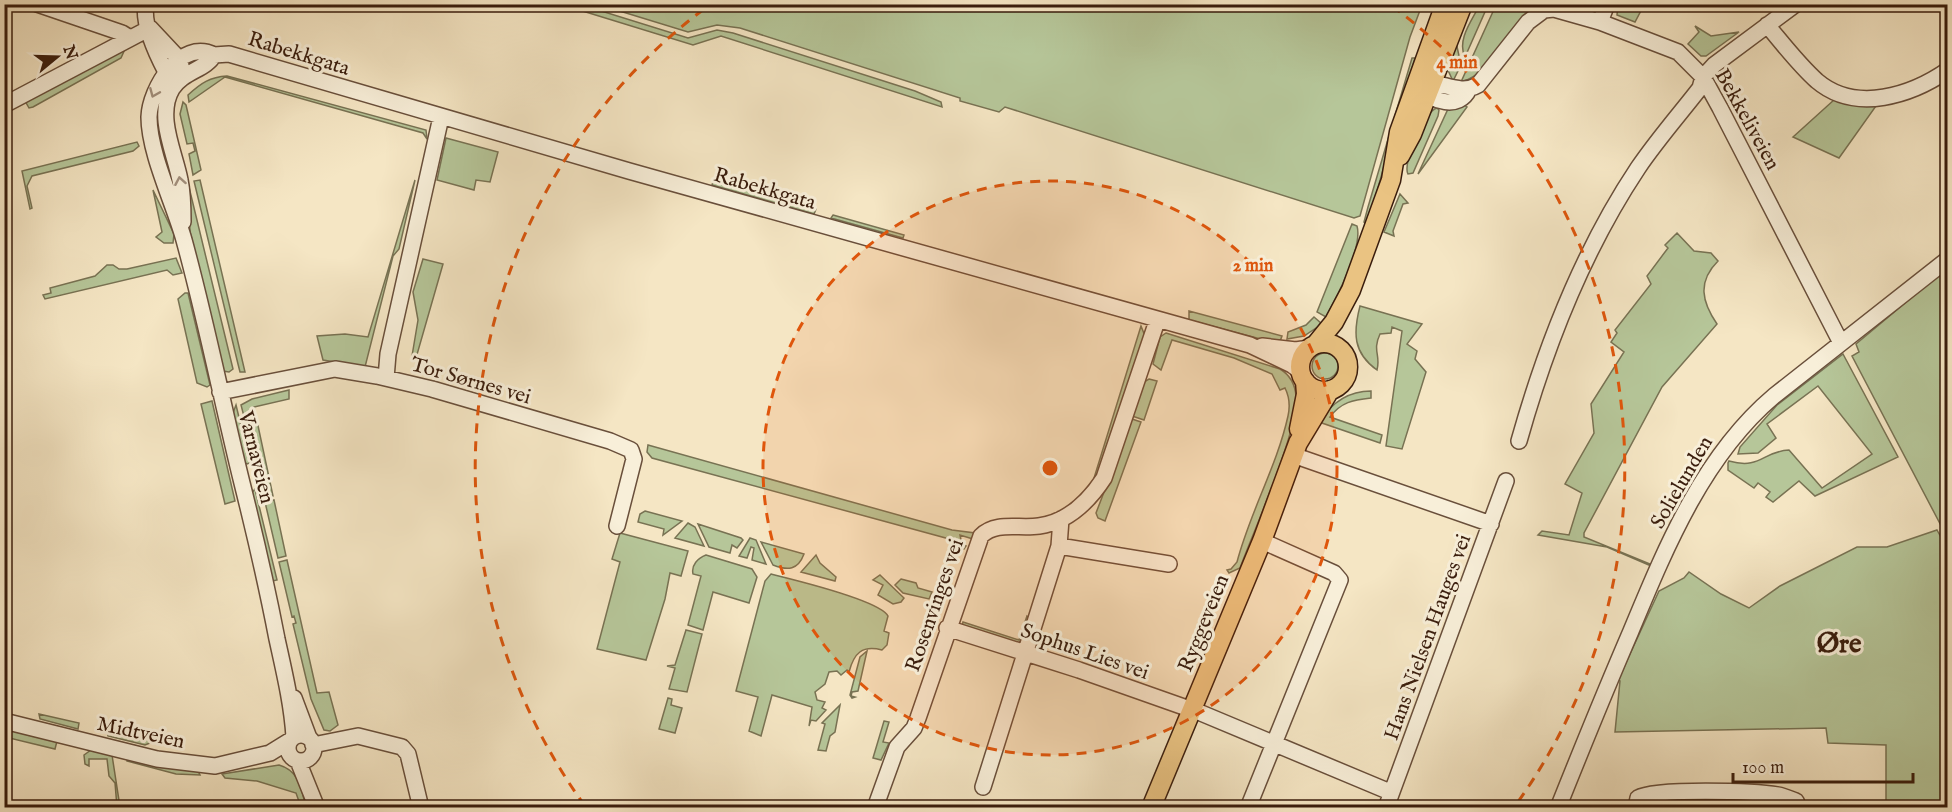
<svg xmlns="http://www.w3.org/2000/svg" width="1952" height="812" font-family="'IM FELL English',serif">
<style>
.green{fill:#b6c699;stroke:#787253;stroke-width:1.5}
.lines{fill:none;stroke-linecap:round;stroke-linejoin:round}
.minor-casing{stroke:#694f3b;stroke-width:18}
.major-casing{stroke:#3a1d0d;stroke-width:21}
.minor{stroke:#f8efd9;stroke-width:15}
.major{stroke:#eac382;stroke-width:18}
.oneway{stroke:#a2907d}
.ring{fill:none;stroke:#df560c;stroke-width:3;stroke-dasharray:10 8}
.labels{text-anchor:middle;stroke-width:6;stroke-linejoin:round;paint-order:stroke}
.street-label{font-size:21px;fill:#3a1d0d;stroke:#f8efd9}
.district-label{font-size:27px;font-weight:bold;fill:#3a1d0d;stroke:#f8efd9}
.centre{fill:#df560c;stroke:#f8efd9;stroke-width:3}
.ring-label{font-size:18px;text-anchor:middle;font-weight:bold;fill:#df560c;stroke:#f8efd9;stroke-width:6;stroke-linejoin:round;paint-order:stroke}
</style>
<rect width="100%" height="100%" fill="#f5e6c4"/>
<filter id="stains"><feTurbulence type="fractalNoise" baseFrequency=".00333" numOctaves="4"/><feColorMatrix values="0 0 0 0 .2 0 0 0 0 .09 0 0 0 0 .02 0 0 0 .5 -.17"/></filter>
<radialGradient id="worn" r=".72"><stop offset=".6" stop-color="#630" stop-opacity="0"/><stop offset="1" stop-color="#630" stop-opacity=".3"/></radialGradient>
<path class="green" d="M1480,4L1488,5L1465,57C1456,39 1474,18 1480,4Z
M563,5H582L688,38L717,30L733,33L915,91L941,102L942,107L721,36L693,45Z
M600,5H1422L1410,37L1360,216L1354,218L1005,107L999,112L960,101V98L740,28L717,25L688,32Z
M1496,5H1540C1511,21 1493,75 1461,82Z
M1618,5V4L1644,5L1635,22L1617,15Z
M1695,26L1711,36L1739,32L1706,56H1701L1688,44L1699,32Z
M1456,42L1461,65L1453,81L1446,66Z
M125,49L121,58L33,107L29,108L25,101L8,111L9,117L5,118L4,107Z
M1412,58H1415L1367,226L1364,222L1368,207Z
M227,76L426,130L427,139L423,133L225,77L189,102L188,95C201,83 210,77 227,76Z
M1835,99L1851,104L1876,106L1839,158L1793,137Z
M183,102L186,105L201,170L193,175L189,154L195,151L193,143L187,144L180,114Z
M1464,105L1467,107L1418,174L1448,109Z
M1437,108L1439,110L1438,116L1413,173L1408,174C1402,164 1424,111 1437,108Z
M446,138L498,152L490,182L476,180L474,190L437,180Z
M137,142L139,146L133,151L32,176L27,186L32,208L30,209L22,171Z
M714,179L816,209L814,214L712,185Z
M200,180L245,372H240L238,364L194,181Z
M415,180L399,249L393,256L365,367L323,360L317,336L345,334L368,337Z
M188,183L233,369L229,372L223,371L190,232Z
M153,190L174,234L173,243H164L156,237L162,232Z
M1400,194L1408,203L1403,204L1393,231L1394,236L1384,232Z
M833,215L904,235L903,238L831,218Z
M1352,224L1357,226C1363,247 1337,297 1326,317L1317,312Z
M1677,233L1694,251L1711,253L1718,261C1697,282 1702,302 1717,324L1662,387L1584,533V537L1650,564L1649,565L1607,547L1538,535L1542,531L1569,535L1582,493L1565,484L1594,433L1591,404L1624,352L1611,342L1617,333L1615,330L1651,284L1647,276L1668,248L1665,245Z
M176,258L182,273L173,275L167,270L45,299L43,295L51,293L50,288L95,276L107,265H113L119,269H127Z
M423,259L443,264L416,358L412,356L418,320L413,292Z
M1947,268V537L1852,356L1859,352L1856,344Z
M185,293H188L210,385L207,387L197,383L178,299Z
M1360,306L1422,324L1407,344L1417,351L1415,359L1426,372L1402,449L1386,446L1402,331L1392,327L1391,333L1380,334C1372,351 1381,355 1377,370C1353,353 1353,333 1360,306Z
M1189,311L1282,336L1279,344L1189,320Z
M1314,317L1322,324L1304,336L1287,339L1288,332L1306,325Z
M1141,326L1145,336L1101,473L1094,478Z
M1166,333L1280,369C1290,375 1295,384 1296,396C1300,427 1253,533 1240,568L1229,573L1227,570L1231,569L1237,562C1250,512 1277,466 1288,416C1290,407 1289,396 1285,388L1280,390L1272,374L1234,358L1172,340L1161,370L1153,364L1160,337Z
M1312 366a13 13 0 1 1 26 0a13 13 0 1 1-26 0Z
M1843,354L1898,457L1815,496L1799,481L1773,502L1766,497L1770,492L1758,483L1754,488L1728,470V463L1729,461C1761,470 1763,451 1789,450L1822,488L1872,454L1818,386L1767,424L1776,438L1758,453L1738,454L1740,447L1777,405Z
M1149,379L1157,381L1144,420L1132,416L1144,382Z
M289,390V399L254,407L273,496L265,498L241,405L252,399Z
M1371,391V398C1353,400 1341,402 1330,417L1382,435L1380,443L1319,422C1332,402 1348,391 1371,391Z
M212,401L235,501L225,504L201,404Z
M236,405L250,463L247,464L243,461L233,413Z
M1132,419L1141,422L1105,521L1098,518L1096,513Z
M648,445L952,530L975,533L973,539L960,535L962,545L966,546L964,549L953,540L652,458L647,452Z
M255,489L277,580L272,581L251,494Z
M274,500L286,556L278,558L265,502Z
M645,511L682,521L663,535L664,529L638,522L640,514Z
M688,523L695,527L704,546L675,538Z
M698,524L741,538L743,540L737,548L732,545L730,553L709,547Z
M1937,530L1947,548V802L1922,801V807H1886V745L1828,743L1826,728L1615,732L1620,681L1618,680L1659,591L1684,578L1689,572L1721,594L1749,608L1780,586L1857,547H1887Z
M620,533L688,551L681,576L670,573L665,599L646,660L597,649L620,562L612,559Z
M750,538L756,540L766,564L752,560L754,548L751,547L747,558L739,556Z
M761,542L804,554C798,570 788,571 773,565Z
M706,555L752,569L757,577L749,603L713,592L703,630L688,625L701,576L693,574C691,565 698,558 706,555Z
M816,555L820,563L836,577L835,581L801,572Z
M287,560L317,693L329,692L338,725L330,731L324,730L311,699L293,624L296,623L294,616L292,617L279,562Z
M771,574C791,579 880,600 888,616L884,631L889,633L887,645L882,650C862,645 854,653 849,672L847,670L841,675L837,671L829,672L825,684L815,692L817,700L825,702L822,708L826,710L816,721L811,720L809,726L812,707L772,695L761,736L749,731L758,697L736,691L765,581Z
M880,575L904,598L901,602L893,604L878,595L883,585L873,580Z
M901,579L916,583L918,588L932,592L929,599L903,593L895,585Z
M1027,616L1030,618L1021,642L1018,643L962,626L963,622L1019,640Z
M686,630L702,634L687,692L669,689L675,668L667,666L675,665Z
M867,651L858,691L852,692L851,696L855,697L852,698L850,695L860,657Z
M668,698L672,699L671,705L682,708L675,733L659,729Z
M840,705L835,732L830,736L826,751L818,750L825,724L822,723Z
M39,714L79,723L78,729L40,719Z
M884,721L889,722L883,742L889,743L881,760L873,758Z
M4,728L57,741L55,749L5,737Z
M136,728L149,734L150,743L145,745L108,736L107,730Z
M91,750L112,755L120,807H117L115,783L109,776L107,759H89V766L85,764L84,755Z
M128,757L198,771L200,775L176,774L127,761Z
M279,765C300,771 301,789 306,807H301L296,793L257,781L225,778L222,774Z"/>
<g class="lines">
<defs>
<path id="minor" d="M37,4L122,33L130,38
M146,4C142,24 157,55 166,72L183,77L180,60L150,28
M1600,22L1607,4
M1767,25C1783,44 1799,65 1817,81C1856,114 1912,95 1948,70
M214,55L229,54L629,171L1250,345L1292,365L1301,372
M214,55C181,38 150,88 149,117C149,153 174,204 184,240C206,320 222,402 242,483C255,535 267,587 277,639C284,671 292,704 294,737
M1421,83C1441,80 1459,96 1478,85L1528,22L1544,10L1554,9L1600,22L1678,52L1703,77L1720,108L1840,341
M1419,88C1432,101 1459,111 1469,89
M4,105L150,28
M183,222C183,208 183,194 180,180C175,153 156,116 172,89C183,71 206,70 214,55
M1262,346L1296,350L1309,348
M386,378L388,354L441,117
M220,392L335,369L377,376L432,389L610,441L631,450L634,459L617,526
M1519,441C1546,345 1582,252 1638,168C1657,140 1679,115 1700,88L1703,77L1714,65L1796,4
M1293,455L1491,524
M1059,546L1169,564
M947,628L1079,670L1201,713L1390,792
M294,698L309,738
M4,721L157,759L215,766L270,753L291,740
M288 748a13 13 0 1 1 26 0a13 13 0 1 1-26 0Z
M313,745L358,736L402,747L408,754L421,808
M298,761L317,808
M983,787L1059,546L1061,519
M875,808L897,747L914,728L918,718L981,536C996,521 1019,529 1039,526C1068,522 1089,501 1104,478L1157,321
M1248,808L1340,580L1334,573L1262,541
M1386,808L1506,481
M1558,808C1582,748 1606,689 1631,631C1666,547 1703,456 1774,396L1948,259
M1636,808L1638,798C1655,788 1755,791 1778,795C1784,796 1790,799 1796,801L1799,808"/>
<path id="major" d="M1400,156L1412,134L1463,4
M1300 367a24 24 0 1 1 48 0a24 24 0 1 1-48 0Z
M1316,344L1334,322L1351,290L1391,180L1399,132L1445,4
M1299,429L1306,394L1305,381
M1151,808L1262,541L1298,443L1330,390"/>
</defs>
<use href="#minor" class="minor-casing"/>
<use href="#major" class="major-casing"/>
<use href="#minor" class="minor"/>
<use href="#major" class="major"/>
</g>
<defs><path id="oneway-chevron" d="M-2-3.5L2.5 0L-2 3.5" fill="none" stroke-width="1.6" stroke-linecap="round" stroke-linejoin="round" transform="scale(1.5)"/></defs>
<g class="oneway">
<use href="#oneway-chevron" transform="translate(154 93) rotate(113)"/>
<use href="#oneway-chevron" transform="translate(180 181) rotate(-100)"/>
</g>
<circle cx="1050" cy="468" r="287" fill="#df560c" fill-opacity=".12"/>
<g class="ring">
<circle cx="1050" cy="468" r="287"/>
<path d="M585 806A575 575 0 0 1 708 6M1392 6A575 575 0 0 1 1515 806"/>
</g>
<g class="labels">
<g class="street-label">
<text transform="translate(299 53) rotate(17)" y="7">Rabekkgata</text>
<text transform="translate(1748 119) rotate(61)" y="7">Bekkeliveien</text>
<text transform="translate(765 188) rotate(16)" y="7">Rabekkgata</text>
<text transform="translate(471 380) rotate(16)" y="7">Tor Sørnes vei</text>
<text transform="translate(257 457) rotate(76)" y="7">Varnaveien</text>
<text transform="translate(1681 482) rotate(-60)" y="7">Solielunden</text>
<text transform="translate(934 605) rotate(-71)" y="7">Rosenvinges vei</text>
<text transform="translate(1203 623) rotate(-68)" y="7">Ryggeveien</text>
<text transform="translate(1427 637) rotate(-70)" y="7">Hans Nielsen Hauges vei</text>
<text transform="translate(1085 651) rotate(19)" y="7">Sophus Lies vei</text>
<text transform="translate(141 732) rotate(12)" y="7">Midtveien</text>
</g>
<g class="district-label">
<text x="1839" y="652">Øre</text>
</g>
</g>
<circle cx="1050" cy="468" r="9" class="centre"/>
<g class="ring-label">
<text x="1457" y="68">4 min</text>
<text x="1253" y="271">2 min</text>
</g>
<rect width="1952" height="812" fill="none" stroke="#f5e6c4" stroke-width="24"/>
<rect x="6" y="6" width="1940" height="800" fill="none" stroke="#3a1d0d" stroke-width="3"/>
<rect x="12" y="12" width="1928" height="788" fill="none" stroke="#3a1d0d" stroke-width="1.5"/>
<g transform="translate(57 57) rotate(71)" stroke="#f8efd9" stroke-width="4.5" paint-order="stroke">
<path d="M0-4.5L10 22L0 15L-10 22Z" fill="#3a1d0d"/>
<text y="-9" font-size="16" font-weight="bold" text-anchor="middle" fill="#3a1d0d">N</text>
</g>
<path d="M1733 773v9h180v-9" fill="none" stroke="#3a1d0d" stroke-width="3"/>
<text x="1742" y="773" font-size="18" fill="#3a1d0d" stroke="#f8efd9" stroke-width="4.5" paint-order="stroke">100 m</text>
<rect width="100%" height="100%" filter="url(#stains)"/>
<rect width="100%" height="100%" fill="url(#worn)"/>
</svg>
